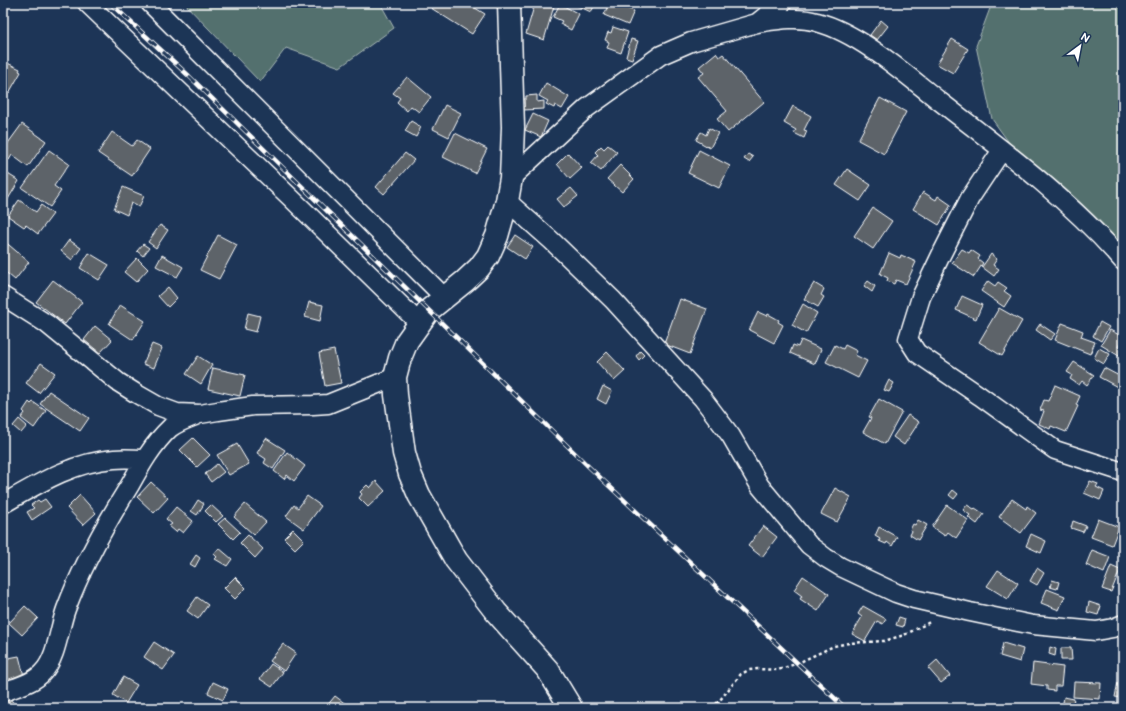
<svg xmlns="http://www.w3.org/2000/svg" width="1126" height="711" font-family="'Balsamiq Sans',sans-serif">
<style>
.green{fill:#53706e;stroke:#a9b8b6}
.building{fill:#5d6469;stroke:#fff}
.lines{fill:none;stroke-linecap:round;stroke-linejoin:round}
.street-casing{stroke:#fff;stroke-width:21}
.secondary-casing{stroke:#fff;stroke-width:25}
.path{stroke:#fff;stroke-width:2.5;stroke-dasharray:3 3;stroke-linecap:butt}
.street{stroke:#1d3557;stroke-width:18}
.secondary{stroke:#1d3557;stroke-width:22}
.rail-casing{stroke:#fff;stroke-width:4.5}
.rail{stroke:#1d3557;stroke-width:3;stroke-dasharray:9;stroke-linecap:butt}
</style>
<rect width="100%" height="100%" fill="#1d3557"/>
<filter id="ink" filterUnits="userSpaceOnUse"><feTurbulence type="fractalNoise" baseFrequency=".025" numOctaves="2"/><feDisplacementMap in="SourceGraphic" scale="8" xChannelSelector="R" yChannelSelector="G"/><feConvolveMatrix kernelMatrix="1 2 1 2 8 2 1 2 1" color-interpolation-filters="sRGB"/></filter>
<g filter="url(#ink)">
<path class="green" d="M184,3H380L394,28L340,67L286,48L260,82Z
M992,3H1123V252L1023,162L992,119L976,46Z"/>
<path class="building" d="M434,3H467L485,14L472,34L431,8Z
M535,3H545L554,6L544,40L526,34Z
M571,3H596L591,12Z
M609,3H624L622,6L634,11L628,25L604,15Z
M560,4L579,14L571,30L560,24L562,21L553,17Z
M881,20L888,26L877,40L870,35Z
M613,27L628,32L621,53L607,48L609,42L605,40L608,32L611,33Z
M631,39L638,41L632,59L626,57Z
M952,39L968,49L953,73L937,64Z
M716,53L719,57L723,54L764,102L728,132L717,119L727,111L698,77L704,73L699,67Z
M3,61L20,69L19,71L21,72L9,93L3,90Z
M407,77L431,97L419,112L411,106L407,111L397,102L400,98L393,93Z
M546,83L569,97L562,109L555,105L554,108L546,104L548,101L539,96Z
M537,95V102L544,101V109L523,110L522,99H526V96Z
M880,98L906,112L884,154L858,140Z
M445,105L461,113L449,137L433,129Z
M793,106L811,116L804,130L807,131L804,138L794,133L796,130L784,123Z
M533,114L548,121L541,137L525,130Z
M411,121L421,127L416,137L405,131Z
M22,124L46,141L28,167L12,155L9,160L3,156V150Z
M709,128L718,133L710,148L696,140L701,132L706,135Z
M112,132L132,146L137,140L150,149L132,176L98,153Z
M455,133L487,149L475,173L443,157Z
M608,145L617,152L601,171L591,163L598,155L595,152L601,146L604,149Z
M49,150L69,164L54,186L61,191L50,207L22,188Z
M699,150L730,166L719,188L688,173Z
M405,153L414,160L384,194L376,187Z
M568,153L582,168L570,179L557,164Z
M748,154L753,157L749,162L744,159Z
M620,165L634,179L622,192L607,179Z
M847,169L871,185L860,201L836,185Z
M3,171L19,181L5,204L3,203Z
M123,187L144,196L139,207L131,203L127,215L114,209Z
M571,188L578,196L564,207L557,199Z
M923,192L936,200L938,196L951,205L939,225L913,209Z
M19,200L36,212L41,205L53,214L38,234L26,225L24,227L8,216Z
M873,208L892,221L873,249L854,236Z
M945,223L950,226L944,235L940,232Z
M160,225L168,230L156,248L148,242Z
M218,235L237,245L219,279L200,270Z
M515,235L533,247L525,259L507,247Z
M3,240L29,262L15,280L3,270Z
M69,240L81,248L72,260L61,251Z
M143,244L149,248L143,256L137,251Z
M962,249L969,253L971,250L980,256L978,259L983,263L974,277L952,263Z
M89,253L109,265L99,280L80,268Z
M889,253L900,258L901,255L916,262L906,284L896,280L894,284L887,281L888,278L880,274Z
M991,254L997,259L993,265L999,269L994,276L982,267Z
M162,255L183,267L177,277L156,266Z
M137,258L148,269L136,282L124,272Z
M53,280L82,302L65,324L36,302Z
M868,281L875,286L872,292L864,286Z
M988,281L995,286L998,282L1007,288L1004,291L1011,296L1004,307L981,291Z
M814,283L824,289L821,295L824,297L818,307L804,299Z
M168,287L177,298L168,307L158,296Z
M962,296L982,305L976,319L956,310Z
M680,299L707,309L690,354L664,344Z
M309,302L323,305L320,321L305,317Z
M803,304L817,313L806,333L792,325Z
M120,305L145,321L133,340L109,324Z
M999,308L1022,321L1002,356L979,342Z
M758,312L767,316L768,314L779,320L778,322L783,325L774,343L749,330Z
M248,313L260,316L256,332L244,329Z
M1100,322L1109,327L1101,341L1093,336Z
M1062,323L1083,331L1081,337L1095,342L1090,354L1055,340Z
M1040,324L1055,334L1050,340L1036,330Z
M95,326L112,340L100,353L84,340Z
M1110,330L1123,337L1118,347L1123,349L1119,356L1101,345Z
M801,340L821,349L815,364L790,353L793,345L798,347Z
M152,344L162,348L154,368L143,364Z
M835,345L843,349L845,345L857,351L855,355L867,361L858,378L826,362Z
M1099,348L1110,354L1104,364L1094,358Z
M334,350L341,383L325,386L319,353Z
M640,351L644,355L639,360L636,356Z
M607,352L625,371L614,381L597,362Z
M198,356L212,365L201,384L186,374Z
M1074,362L1094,375L1087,385L1082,381L1079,385L1070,379L1072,375L1067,372Z
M41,363L55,373L39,393L26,383Z
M213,368L245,375L240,396L208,389Z
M1104,368L1123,378V390L1099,377Z
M889,380L894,383L889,392L884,390Z
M1055,385L1080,396L1076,405L1078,406L1066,432L1051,426L1050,429L1039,424L1044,411L1040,410L1044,400L1048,401Z
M603,386L612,391L606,404L597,399Z
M49,391L89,418L80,431L40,404Z
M879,399L902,412L885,444L863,432L871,418L869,417Z
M3,400L8,402L3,414Z
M29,402L31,404L33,402L46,411L34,428L21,418L25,413L23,411Z
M908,415L919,422L904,445L893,437Z
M19,419L27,426L21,433L13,426Z
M193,438L210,455L197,467L180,450Z
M266,438L285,450L273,469L264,463L266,459L257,453Z
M237,444L249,464L229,475L217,455Z
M287,452L305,466L294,481L287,475L284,479L274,471Z
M217,464L224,472L211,482L205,474Z
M376,481L385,491L368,507L359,498L362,494L360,492L367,485L370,488Z
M1090,481L1098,484L1096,487L1104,491L1100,500L1084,493Z
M151,482L168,498L154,513L137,497Z
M835,488L851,497L837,522L821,514Z
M953,490L958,494L954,499L949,495Z
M80,495L96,513L83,525L67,508Z
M307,496L321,506L304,529L286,516L294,505L298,508Z
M45,499L51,507L32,520L27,512L34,508L31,505L38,500L40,502Z
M1012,499L1026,509L1027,506L1036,513L1021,533L999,517Z
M198,500L204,504L197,515L191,511Z
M245,504L266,522L254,535L234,517Z
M211,505L223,516L216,522L205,511Z
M947,505L968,520L956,538L948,532L945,536L932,527Z
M967,505L974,509L975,508L984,514L977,524L968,517L970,515L963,510Z
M176,507L193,521L183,533L178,529L176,532L169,526L172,524L166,519Z
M225,518L240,532L233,539L218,524Z
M1098,519L1119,527L1112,545L1091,537Z
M918,520L927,525L918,540L910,535L912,531L910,530L913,524L915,525Z
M1073,521L1086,526L1083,532L1071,528Z
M763,526L777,537L762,557L748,546Z
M879,527L897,537L892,546L887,542L886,544L879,541L880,539L875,536Z
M293,529L304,540L295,549L284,538Z
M1031,534L1046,541L1041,553L1026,546Z
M248,535L263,549L255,558L240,543Z
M219,548L232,559L227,566L215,559L217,557L214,554Z
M1092,550L1110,557L1104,573L1086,565Z
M196,555L200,558L195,567L190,564Z
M1111,566L1120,570L1111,592L1102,589Z
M1037,568L1044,573L1037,585L1030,581Z
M998,570L1018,583L1008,599L987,586Z
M803,576L829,594L818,611L800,599L802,596L794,590Z
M235,577L246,588L235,599L224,588Z
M1052,580L1059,582L1057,589L1050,587Z
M1047,589L1065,596L1059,610L1041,603Z
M197,597L208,605L198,619L187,611Z
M1089,602L1101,606L1098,615L1087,612Z
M25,606L38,618L22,635L9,623Z
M863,606L886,619L883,624L877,621L865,641L852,634L862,617L858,614Z
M899,617L905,619L903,627L896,625Z
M154,642L174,655L163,670L144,657Z
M1003,643L1023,649L1020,662L1000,656Z
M283,644L296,653L284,671L270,661Z
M1050,647L1056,649L1055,656L1049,654Z
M1061,648H1071L1072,660H1061Z
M19,656L24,676L3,681V659Z
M937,660L950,676L941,683L928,668Z
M1033,663L1063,667L1061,686H1055V691L1047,690V686L1031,684Z
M271,664L283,672L272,687L260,679Z
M123,677L137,685L126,703L113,695Z
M213,682L228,689L223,700L208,693Z
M1074,682L1101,683L1100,699L1073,697Z
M1118,682L1123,683V698L1115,697Z
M4,694L15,704L11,708H3V696Z
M335,696L347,705L344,708H328L326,707Z
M1064,697L1074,699L1072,708H1062Z"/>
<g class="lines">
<defs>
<path id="street" d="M87,3L290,197L419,323
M150,3L444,297
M757,23C777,20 797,16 817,22C859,33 904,73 938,100C1003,150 1069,199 1123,261
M1002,150L970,198L941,255L921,297L908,339L917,353L980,396L1055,450L1123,472
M511,178L587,108L661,55L691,42L757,23L782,3
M507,201L552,241L613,300L703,399L731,436L760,486L809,545L826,558L841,567L896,593L914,599L970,612L1033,625L1096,631L1113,628L1123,624
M3,296L47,324L118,382L137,394L158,406L177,413L200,414L218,411L253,406L313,405L328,404L395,377
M3,504C38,484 73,462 114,459C125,458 135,459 145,459
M3,692C16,687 34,683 43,672C57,657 59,628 66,609C82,566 105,525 130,485C141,465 153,444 170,428C178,422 188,419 197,415"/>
<path id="secondary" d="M509,3L513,127L511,178L507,201L497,236L488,256L479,268L465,281L429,310L407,341L400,358L395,377L396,395L404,453L410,474L419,495L435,523L456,560L496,612L548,670L571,708"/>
</defs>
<use href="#street" class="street-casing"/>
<use href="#secondary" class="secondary-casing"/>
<path class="path" d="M712,708L720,700L741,674L749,670L758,669L778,670L798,663L834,646L849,643L884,641L904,635L930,622"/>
<use href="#street" class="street"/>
<use href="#secondary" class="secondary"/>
<defs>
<path id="rail" d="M110,3L189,76L589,467L845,708"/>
</defs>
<use href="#rail" class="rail-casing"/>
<use href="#rail" class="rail"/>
</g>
</g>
<rect width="1126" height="711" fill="none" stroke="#1d3557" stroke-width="16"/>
<rect x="8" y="8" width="1110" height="695" fill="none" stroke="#fff" stroke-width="1.5" filter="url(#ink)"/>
<g transform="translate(1080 46) rotate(32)" stroke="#1d3557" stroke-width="3" paint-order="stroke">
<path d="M0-3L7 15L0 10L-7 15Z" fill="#ffffff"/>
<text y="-6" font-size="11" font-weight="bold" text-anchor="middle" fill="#ffffff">N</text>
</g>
</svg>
